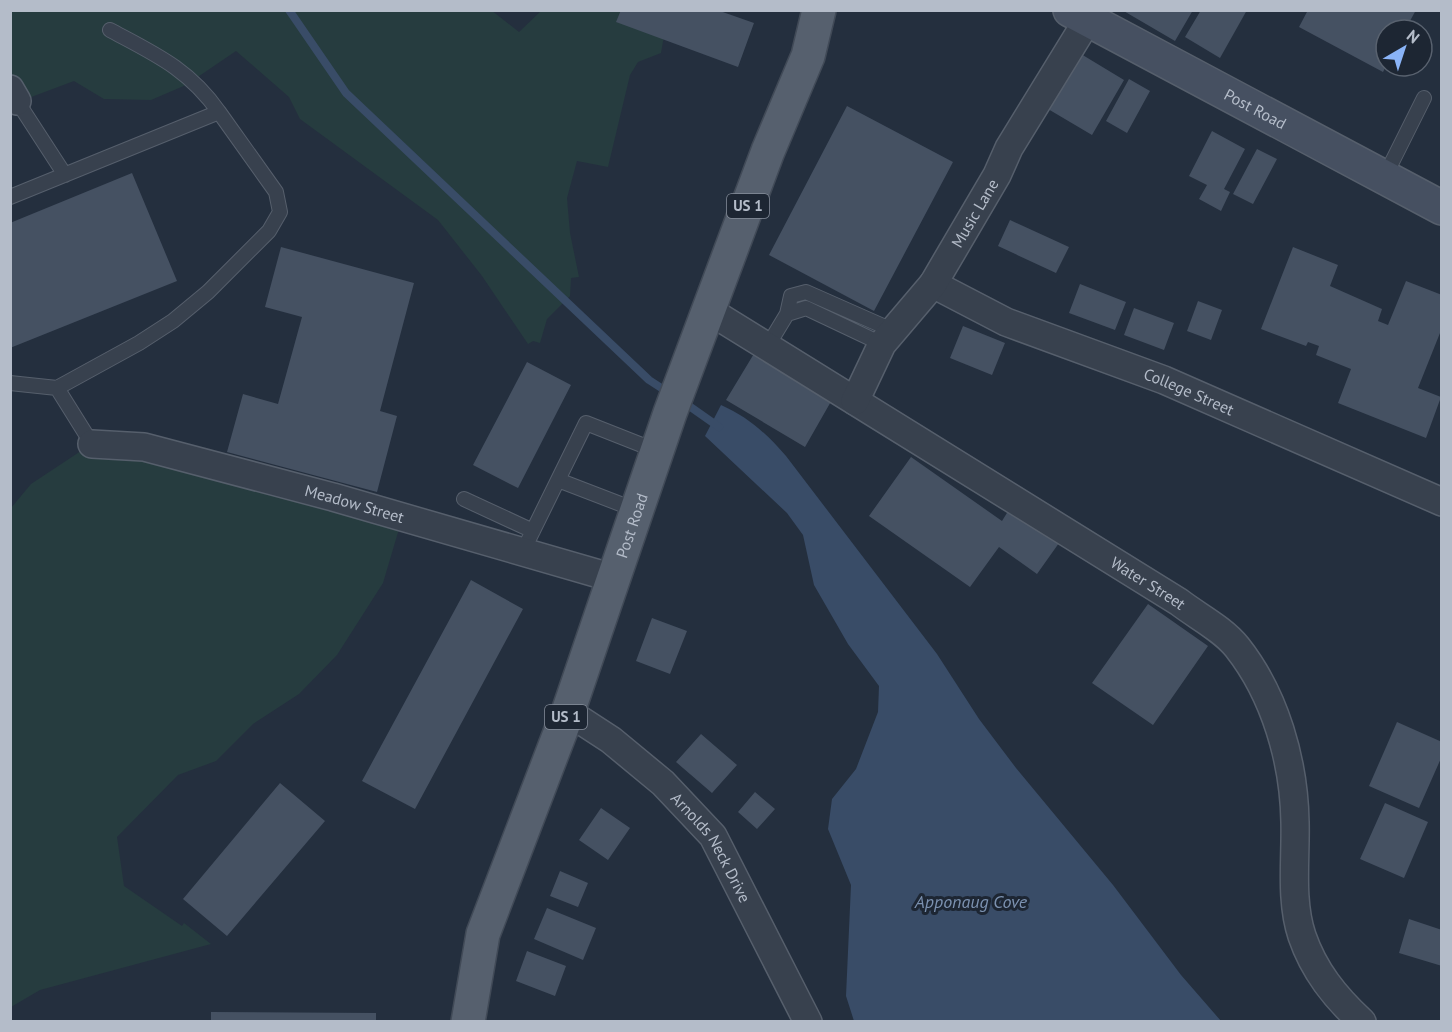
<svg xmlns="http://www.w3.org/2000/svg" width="1452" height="1032" font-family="'PT Sans',sans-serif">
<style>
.green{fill:#263c3f}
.water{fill:#394c67}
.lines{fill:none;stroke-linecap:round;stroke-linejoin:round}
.stream{stroke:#394c67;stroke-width:8}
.building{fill:#455162}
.lane-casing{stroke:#565f6c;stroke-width:16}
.street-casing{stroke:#565f6c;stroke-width:30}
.secondary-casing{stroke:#565f6c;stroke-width:36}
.primary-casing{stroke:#414a57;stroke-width:36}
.lane{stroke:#38414e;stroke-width:14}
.street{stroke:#38414e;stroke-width:27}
.secondary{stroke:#465061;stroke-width:33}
.primary{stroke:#56606e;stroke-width:33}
.labels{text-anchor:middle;stroke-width:6;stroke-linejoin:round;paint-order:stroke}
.shield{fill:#1d2633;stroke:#878f9c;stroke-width:1.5}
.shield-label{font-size:15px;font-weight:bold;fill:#b4bcc9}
.street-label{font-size:16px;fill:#b4bcc9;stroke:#1d2633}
.water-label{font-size:18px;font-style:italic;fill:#7c92b1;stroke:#1d2633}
</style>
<rect width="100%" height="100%" fill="#242f3e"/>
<path class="green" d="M491,10L519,32L541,11L666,10L668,13L661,53L638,62L630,75L608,167L577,161L567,198L570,233L579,277L571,278L570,296L547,319L540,343L533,341L528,344L482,276L438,220L300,119L289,97L236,51L186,85L151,100L104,99L74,81L18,102L11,101L10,11Z
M93,443L399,529L383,583L337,655L299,694L253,724L216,761L178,775L117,837L124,886L182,926L184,923L211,944L40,990L11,1007V508L31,484Z"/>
<path class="water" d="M721,405C748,417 766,433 786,456L937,654L979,719L1016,768L1113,885L1181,975L1221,1021H854L846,996L851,885L828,829L832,799L856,769L878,712L879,686L848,644L814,585L803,535L787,513L705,436Z"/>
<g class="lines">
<path class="stream" d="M289,10L346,93L649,380L669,393
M682,401L719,427"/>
</g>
<path class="building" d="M621,10H717L754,23L738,67L616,22Z
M1122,10H1193L1175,41Z
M1201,10H1247L1220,58L1185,37Z
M1308,10H1416L1405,30H1386V66L1383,72L1299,27Z
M1081,54L1124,80L1092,135L1048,109Z
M1129,79L1150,91L1127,133L1106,121Z
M847,106L953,162L874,311L769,255Z
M1212,131L1245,149L1224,189L1230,192L1221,211L1199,199L1207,185L1189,176Z
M1257,149L1277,159L1253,204L1233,194Z
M132,173L177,281L10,348V223Z
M1010,220L1069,247L1056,273L998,246Z
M281,247L414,283L380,411L397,416L377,492L227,452L243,394L278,404L302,317L265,307Z
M1293,247L1338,265L1330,286L1382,309L1378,321L1388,325L1406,281L1442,295V328L1418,388L1441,397L1426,438L1338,403L1351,369L1316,355L1319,346L1308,342L1306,346L1261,329Z
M1080,284L1126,302L1115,330L1069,313Z
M1198,301L1222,310L1211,340L1187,331Z
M1134,308L1174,323L1164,350L1124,335Z
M963,326L1005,343L992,375L950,358Z
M755,352L833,398L805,447L726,400Z
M527,362L571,385L518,488L473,465Z
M911,457L1002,521L1010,508L1059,543L1037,574L999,547L970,587L869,516Z
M471,580L523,609L415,809L362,781Z
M1148,604L1208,646L1153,725L1092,683Z
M652,618L687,631L670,674L636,661Z
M1397,722L1442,742V756L1419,808L1369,786Z
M701,734L737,765L712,793L676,762Z
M280,783L325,821L227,936L183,899Z
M755,792L775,809L757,829L738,812Z
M1385,803L1428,822L1404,878L1360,859Z
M601,808L630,828L608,860L579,840Z
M560,871L588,883L578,907L550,896Z
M547,908L596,928L583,960L534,939Z
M1409,919L1442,930V966L1399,953Z
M527,951L566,966L555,996L516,981Z
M211,1012L376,1013V1022H211Z"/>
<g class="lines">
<defs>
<path id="lane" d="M110,30C155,54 189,69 219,112
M17,101L65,175
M1384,178L1424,98
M10,197L219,112L276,192L280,212L269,231L208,292L173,321L139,343L57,388L10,383
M787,314L806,308L882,344
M767,347L787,314L791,296L806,292L892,330
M57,388L92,444
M558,480L636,510
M464,499L533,531
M523,551L586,423L657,451"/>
<g id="street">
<path d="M10,89L17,101"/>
<path id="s1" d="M933,284L1006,322L1164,380L1442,502"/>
<path id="s2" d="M708,310L1179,602C1197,616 1223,629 1237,647C1275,695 1294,761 1295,822C1296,859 1290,900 1302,936C1314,971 1335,997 1362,1022"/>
<path id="s3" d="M855,401L882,344L933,284L997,175L1009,148L1087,21"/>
<path id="s4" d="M92,444L144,447L333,497L613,578"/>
<path id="s5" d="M568,712L611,740L663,783L713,836L808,1022"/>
</g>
<g id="secondary">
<path id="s6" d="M1070,10L1442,208"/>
</g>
<g id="primary">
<path id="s7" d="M468,1022L483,934L568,712L670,413L768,151L808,56L819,10"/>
</g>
</defs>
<use href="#lane" class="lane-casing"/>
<use href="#street" class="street-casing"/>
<use href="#secondary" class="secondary-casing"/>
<use href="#primary" class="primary-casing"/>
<use href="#lane" class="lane"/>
<use href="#street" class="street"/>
<use href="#secondary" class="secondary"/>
<use href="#primary" class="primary"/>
</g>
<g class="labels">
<g class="shield">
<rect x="727" y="194" width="42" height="24" rx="4.5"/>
<rect x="545" y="705" width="42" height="24" rx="4.5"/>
</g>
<g class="shield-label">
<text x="748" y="211">US 1</text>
<text x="566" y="722">US 1</text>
</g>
<g class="street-label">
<text dy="6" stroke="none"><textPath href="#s6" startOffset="210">Post Road</textPath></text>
<text dy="6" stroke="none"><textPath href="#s3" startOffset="224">Music Lane</textPath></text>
<text dy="6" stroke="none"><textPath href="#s1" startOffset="278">College Street</textPath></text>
<text dy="6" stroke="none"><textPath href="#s4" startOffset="270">Meadow Street</textPath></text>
<text dy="6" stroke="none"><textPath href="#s7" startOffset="524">Post Road</textPath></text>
<text dy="6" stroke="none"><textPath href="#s2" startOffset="518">Water Street</textPath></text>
<text dy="6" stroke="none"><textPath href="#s5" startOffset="200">Arnolds Neck Drive</textPath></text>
</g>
<g class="water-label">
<text x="971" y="908">Apponaug Cove</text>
</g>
</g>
<rect width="1452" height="1032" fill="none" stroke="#b4bcc9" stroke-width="24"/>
<g transform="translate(1404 48) rotate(39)"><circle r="28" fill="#1d2633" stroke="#59626f" stroke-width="1.5"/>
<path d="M0-4.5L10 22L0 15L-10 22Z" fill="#8ab4f8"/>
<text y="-9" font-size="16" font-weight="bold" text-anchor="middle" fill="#b4bcc9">N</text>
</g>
</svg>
